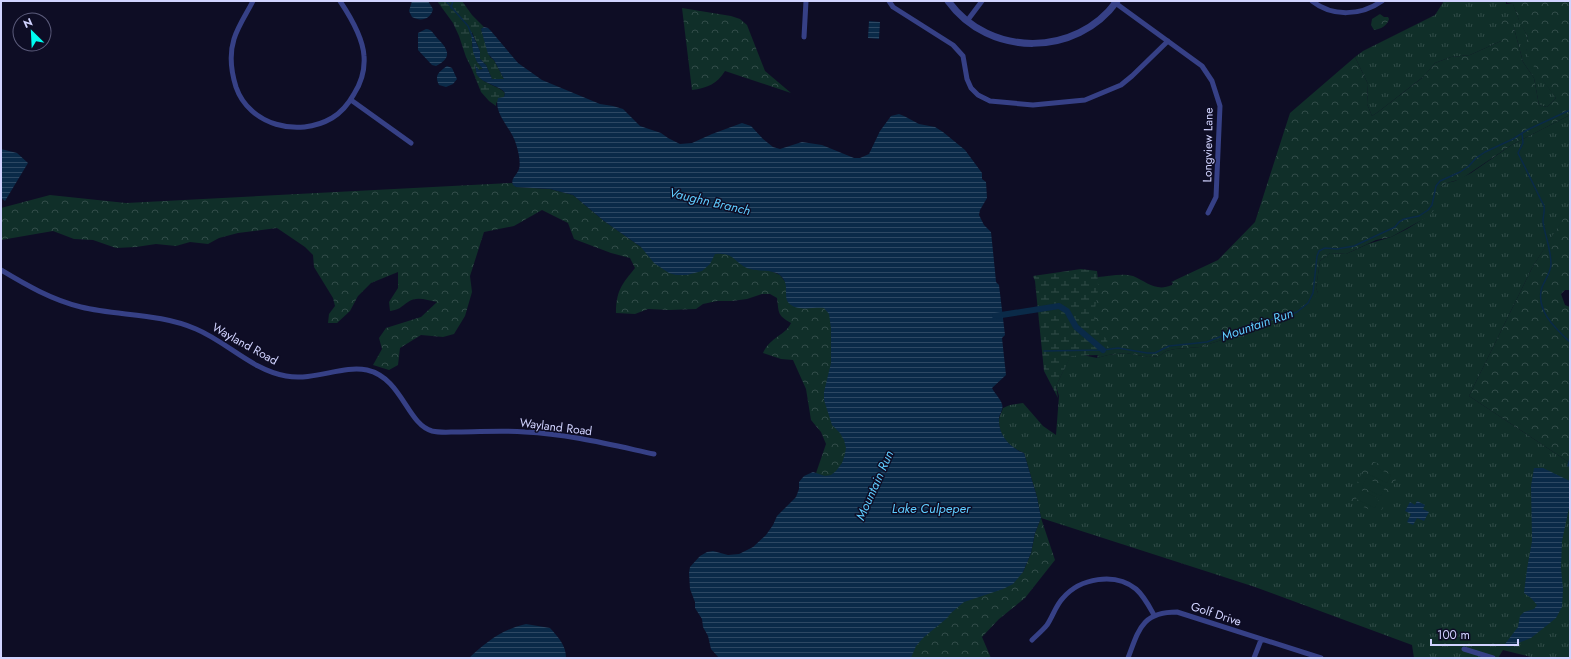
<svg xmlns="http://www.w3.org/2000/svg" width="1571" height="659" font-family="Jost,sans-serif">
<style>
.grass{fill:url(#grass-tufts)}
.forest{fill:url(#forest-crowns)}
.wetland{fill:url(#wetland-marsh)}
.garden{fill:#102f29}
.water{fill:url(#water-rules)}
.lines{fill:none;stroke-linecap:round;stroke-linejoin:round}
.stream{stroke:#0a2a48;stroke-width:1.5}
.canal{stroke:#0a2a48;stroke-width:6}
.minor{stroke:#364086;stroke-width:5}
.tertiary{stroke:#364086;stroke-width:7}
.labels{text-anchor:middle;stroke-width:3;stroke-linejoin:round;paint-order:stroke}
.street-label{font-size:12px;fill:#d1d3ff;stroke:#0e0d25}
.water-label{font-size:13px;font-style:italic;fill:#5fcdff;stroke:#0e0d25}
</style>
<defs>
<pattern id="grass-tufts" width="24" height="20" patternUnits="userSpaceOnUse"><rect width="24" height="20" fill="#102f29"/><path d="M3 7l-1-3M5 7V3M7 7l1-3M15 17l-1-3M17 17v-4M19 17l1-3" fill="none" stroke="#324c49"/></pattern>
<pattern id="forest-crowns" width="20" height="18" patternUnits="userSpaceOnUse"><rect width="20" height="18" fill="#102f29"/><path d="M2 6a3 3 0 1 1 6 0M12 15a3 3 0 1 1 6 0" fill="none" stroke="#324c49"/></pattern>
<pattern id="wetland-marsh" width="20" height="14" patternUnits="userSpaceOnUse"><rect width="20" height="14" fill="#102f29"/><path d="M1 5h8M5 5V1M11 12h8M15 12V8" fill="none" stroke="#324c49"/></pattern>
<pattern id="water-rules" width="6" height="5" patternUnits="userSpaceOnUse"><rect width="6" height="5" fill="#0a2a48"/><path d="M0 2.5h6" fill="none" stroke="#2d4863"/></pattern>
</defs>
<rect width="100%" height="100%" fill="#0e0d25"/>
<path class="grass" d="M1444,1H1506V4H1513L1519,20L1528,37L1526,49L1543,80L1556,98L1547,107L1539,105L1534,78L1523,62L1514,28L1501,26V41L1470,55L1451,57L1435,63L1423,77L1378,112L1372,116L1367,104L1368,84L1355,57L1363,51L1435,15Z
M1570,115V213L1565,217L1533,266L1469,396L1570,463V658H1535L1503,650L1498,658H1414L1412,645L1255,587L1041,518L1037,497L1024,453C1010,448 998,436 999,420C999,416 1002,412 1003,408L1010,405L1023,403L1043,426L1056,435L1059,396L1056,386L1071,355H1083L1097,358L1108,355L1126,353L1148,357L1159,356L1166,351L1175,349L1200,347L1280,321L1318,293L1316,288L1320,261L1330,253L1346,254L1368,244L1391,237L1407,229L1420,221L1441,187L1447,183L1455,181L1471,173L1513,144Z"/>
<path class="forest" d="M1507,1H1570V115L1513,144L1461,179L1447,183L1441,187L1442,193L1435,208L1431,214L1420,221L1391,237L1376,240L1346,254L1330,253L1320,261L1316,288L1318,293L1317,296L1280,321L1200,347L1175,349L1166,351L1159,356L1148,357L1126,353L1108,355L1097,358L1099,352L1094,335L1091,301L1098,277C1108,276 1123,273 1133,276C1147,282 1156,292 1172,285L1173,283L1171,282L1218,260L1255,222L1290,113L1355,57L1368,84L1367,104L1372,116L1378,112L1422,78L1435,63L1451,57L1470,55L1501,41V26L1499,23L1504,18L1514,28L1523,62L1534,78L1539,105L1547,107L1556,98C1548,87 1528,62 1526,49C1525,46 1527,40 1528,37L1520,23L1513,4L1507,3Z
M682,8L731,16L740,19L747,25L765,71L791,93L725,71C717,84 707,88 692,90Z
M1380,14L1384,17H1388L1389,19C1387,26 1381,29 1374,30L1371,25L1372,19Z
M512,183L516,187L550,189L573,195L604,221L641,247L713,255L716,252L729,253L780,275L787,284L824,307L831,315L842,433L848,449L843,463L834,477L815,476L826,444L821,432L811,420L806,389L793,360L781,359L763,353C771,336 785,336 791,323C777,315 779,313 777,298L770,294H762L747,299L732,301H717L703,304L696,309L669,310L648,309L635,314L616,313C616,291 622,284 635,268L630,258L611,253L574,239L568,223L542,210L514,226L484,232L470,276L472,292L465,316L454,334L443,337L421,335L400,348L398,365L389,370L373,365L382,349L379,338L386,328L421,317L437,302C427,300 416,296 408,302C399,308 401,309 390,311L389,302L398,288V272L371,283L358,296L350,311L337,323H328L329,314L335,306L333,298L314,267L313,255L305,247L277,228L238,233L219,238L208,244L190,242L176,246L156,244L136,247L116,248L93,240L74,239L53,231L1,240V208L50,195L126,203Z
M1570,213V290H1565L1561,294L1565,305L1570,307V463L1469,396L1533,266L1565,216Z
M1368,459L1399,473L1380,514L1349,501Z
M1041,518L1055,560L1025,598L999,619L982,637L991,658H907L909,646L949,607L1023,572L1031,553L1035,533Z"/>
<path class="wetland" d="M437,1H462L472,15L484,27L481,29L490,57L494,60L504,79H492L486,65L480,59V51L472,32V45L477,62L483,69L479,70L475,66C476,69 476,73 478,76C484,84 501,87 505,93L504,97L496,103V106L489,101L481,92L471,67L466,57L459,36L453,23Z
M1081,269L1097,271C1098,277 1098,284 1098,290C1096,311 1087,324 1107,339L1108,346L1099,355L1071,356L1056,386L1058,398L1044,371L1035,281L1033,276Z"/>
<path class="garden" d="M1373,466L1391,475L1387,483L1368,474Z
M1366,478L1385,487L1381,496L1362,487Z
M1361,490L1379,499L1375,508L1356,499Z"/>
<path class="water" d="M412,1H428L433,9C431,19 421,22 412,17L409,11Z
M869,21L880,22L879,39L868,38Z
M484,27L488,28L491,31L518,63L542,80L600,104L613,106L623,109L640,126L661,133L668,138L680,144L692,143L712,134L742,123L751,126L763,139L773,147L780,149L802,142L822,145L854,158H860L869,154L880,131L891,116L899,114L904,116L919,124L935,127L943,132L965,150L982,173V179L986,182L987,198L980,210L979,215L984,225L991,232L995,271L996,282L999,285L1005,335L1002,338L1006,375L992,388C995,394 1000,398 1002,404C1004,410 999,414 999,419C998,435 1010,448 1024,453L1037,497L1041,518L1035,533L1031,553L1023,572L1013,584L1003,589L964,602L951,613L946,619L924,637L916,646L911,658H719L711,649L708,636L703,627L702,619L695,608V602L690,589L689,573L690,567L700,556L707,552L713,551L728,555L739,554L753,547L766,535L773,525L777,516L796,497L799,489V482L804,476L813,472L825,476L831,475L836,471L842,463L845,454L846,448L844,440L840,433L832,425L824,400V392L831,363V328L829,314L824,308C814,307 799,311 791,305C782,299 789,288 784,280C778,268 761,272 750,269C734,264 736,252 715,254L710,264L702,271L687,275H676L669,273L654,263L641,247L604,221L573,195L550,189L516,187L513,185C510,179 517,175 519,169C521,162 518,150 516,144C512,129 493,113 498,98L504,97L505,93C501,86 483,84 477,75C476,73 476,67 475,65L479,70L483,69L477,62L473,52L471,31L480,51V59L486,65L492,79H504L494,60L488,54L481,29Z
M426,29C432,29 434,35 438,39C449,50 452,58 436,66L432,65L418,50V33Z
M447,66L452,68L457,79L453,84L446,87L439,85C434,75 439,72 447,66Z
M1,149L17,153L28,163L5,201L1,198Z
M1534,468H1543L1570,481V503L1562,541L1561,568L1563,589L1562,607L1556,618L1531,638L1508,647L1505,644L1518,627L1520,616L1524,612L1534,609L1537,605L1531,598L1524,593L1527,569L1532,541L1531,486Z
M1417,501L1425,505L1423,509L1429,512L1424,521L1417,518L1413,525L1407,522L1411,514L1405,511L1410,502L1415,505Z
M526,624L550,628C558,637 566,645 566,658H469C486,642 503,629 526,624Z"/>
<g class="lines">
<path class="stream" d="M446,1L468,26L472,36
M451,8L453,1
M1522,133L1523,143L1518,153L1544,206C1545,211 1543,216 1543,222C1545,236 1551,249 1551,264C1551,272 1545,280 1542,287C1535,310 1555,328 1570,342
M1044,351L1103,350L1118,348L1147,353H1155L1169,346L1207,342L1252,324L1287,316L1297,312L1308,303L1313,293L1317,256L1319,251L1325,248L1337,249L1354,246L1395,227L1399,222L1404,219L1419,216L1428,210L1432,205L1436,186L1440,181L1460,172L1469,166L1476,158L1485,152L1513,139L1527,130L1570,110
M1568,466L1570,458"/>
<path class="canal" d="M995,316L1059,306L1067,311L1076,327L1103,350"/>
<path class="minor" d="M253,1C247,13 238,26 234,39C229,55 231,71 236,87C249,125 298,138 332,118C342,112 349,103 354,94C361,83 365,69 364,56C363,37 350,16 340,1
M889,1L893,7L953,45L963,56L967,79L971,88L978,95L990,101L1033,105L1085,100L1121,85L1132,76L1168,41
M1312,1C1332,17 1361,16 1382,1
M1114,2L1202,66L1212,81L1220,106L1216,197L1208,213
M967,21L982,1
M804,37L806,1
M351,100L411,143
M1,270C26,285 52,300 81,307C118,316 159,313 196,329C227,342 252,370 286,376C315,381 342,365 367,370C402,378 407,424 432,431C440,433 449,432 457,432C480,432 502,430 525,432C568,434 612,445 654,454
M1032,640C1037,635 1043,630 1047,625C1053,616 1056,605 1063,598C1080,578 1115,572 1136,589C1144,596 1149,606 1154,615
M1464,649L1493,658
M1128,658C1139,629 1142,612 1177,612L1321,658
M1254,658L1261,640"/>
<path class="tertiary" d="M948,1C989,58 1077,57 1117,1"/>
</g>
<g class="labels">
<g class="street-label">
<text transform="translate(1208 145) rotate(-89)" y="4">Longview Lane</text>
<text transform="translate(245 344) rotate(29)" y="4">Wayland Road</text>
<text transform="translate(556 427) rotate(7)" y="4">Wayland Road</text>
<text transform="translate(1216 614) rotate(18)" y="4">Golf Drive</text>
</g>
<g class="water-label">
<text transform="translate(710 201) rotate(13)" y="5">Vaughn Branch</text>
<text transform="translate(1257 324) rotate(-19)" y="5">Mountain Run</text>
<text transform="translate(874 485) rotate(-66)" y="5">Mountain Run</text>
<text x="931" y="513">Lake Culpeper</text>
</g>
</g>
<rect width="1571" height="659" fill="none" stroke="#d1d3ff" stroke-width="4"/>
<g transform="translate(32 32) rotate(336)"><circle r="19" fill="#0e0d25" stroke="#5c5c7c"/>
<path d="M0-3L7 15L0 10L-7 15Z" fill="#00fcef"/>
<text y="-6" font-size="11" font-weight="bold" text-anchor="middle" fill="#d1d3ff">N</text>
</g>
<path d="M1431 639v6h87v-6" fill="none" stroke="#d1d3ff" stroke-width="2"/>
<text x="1437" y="639" font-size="12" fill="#d1d3ff" stroke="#0e0d25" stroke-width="3" paint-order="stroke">100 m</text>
</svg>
